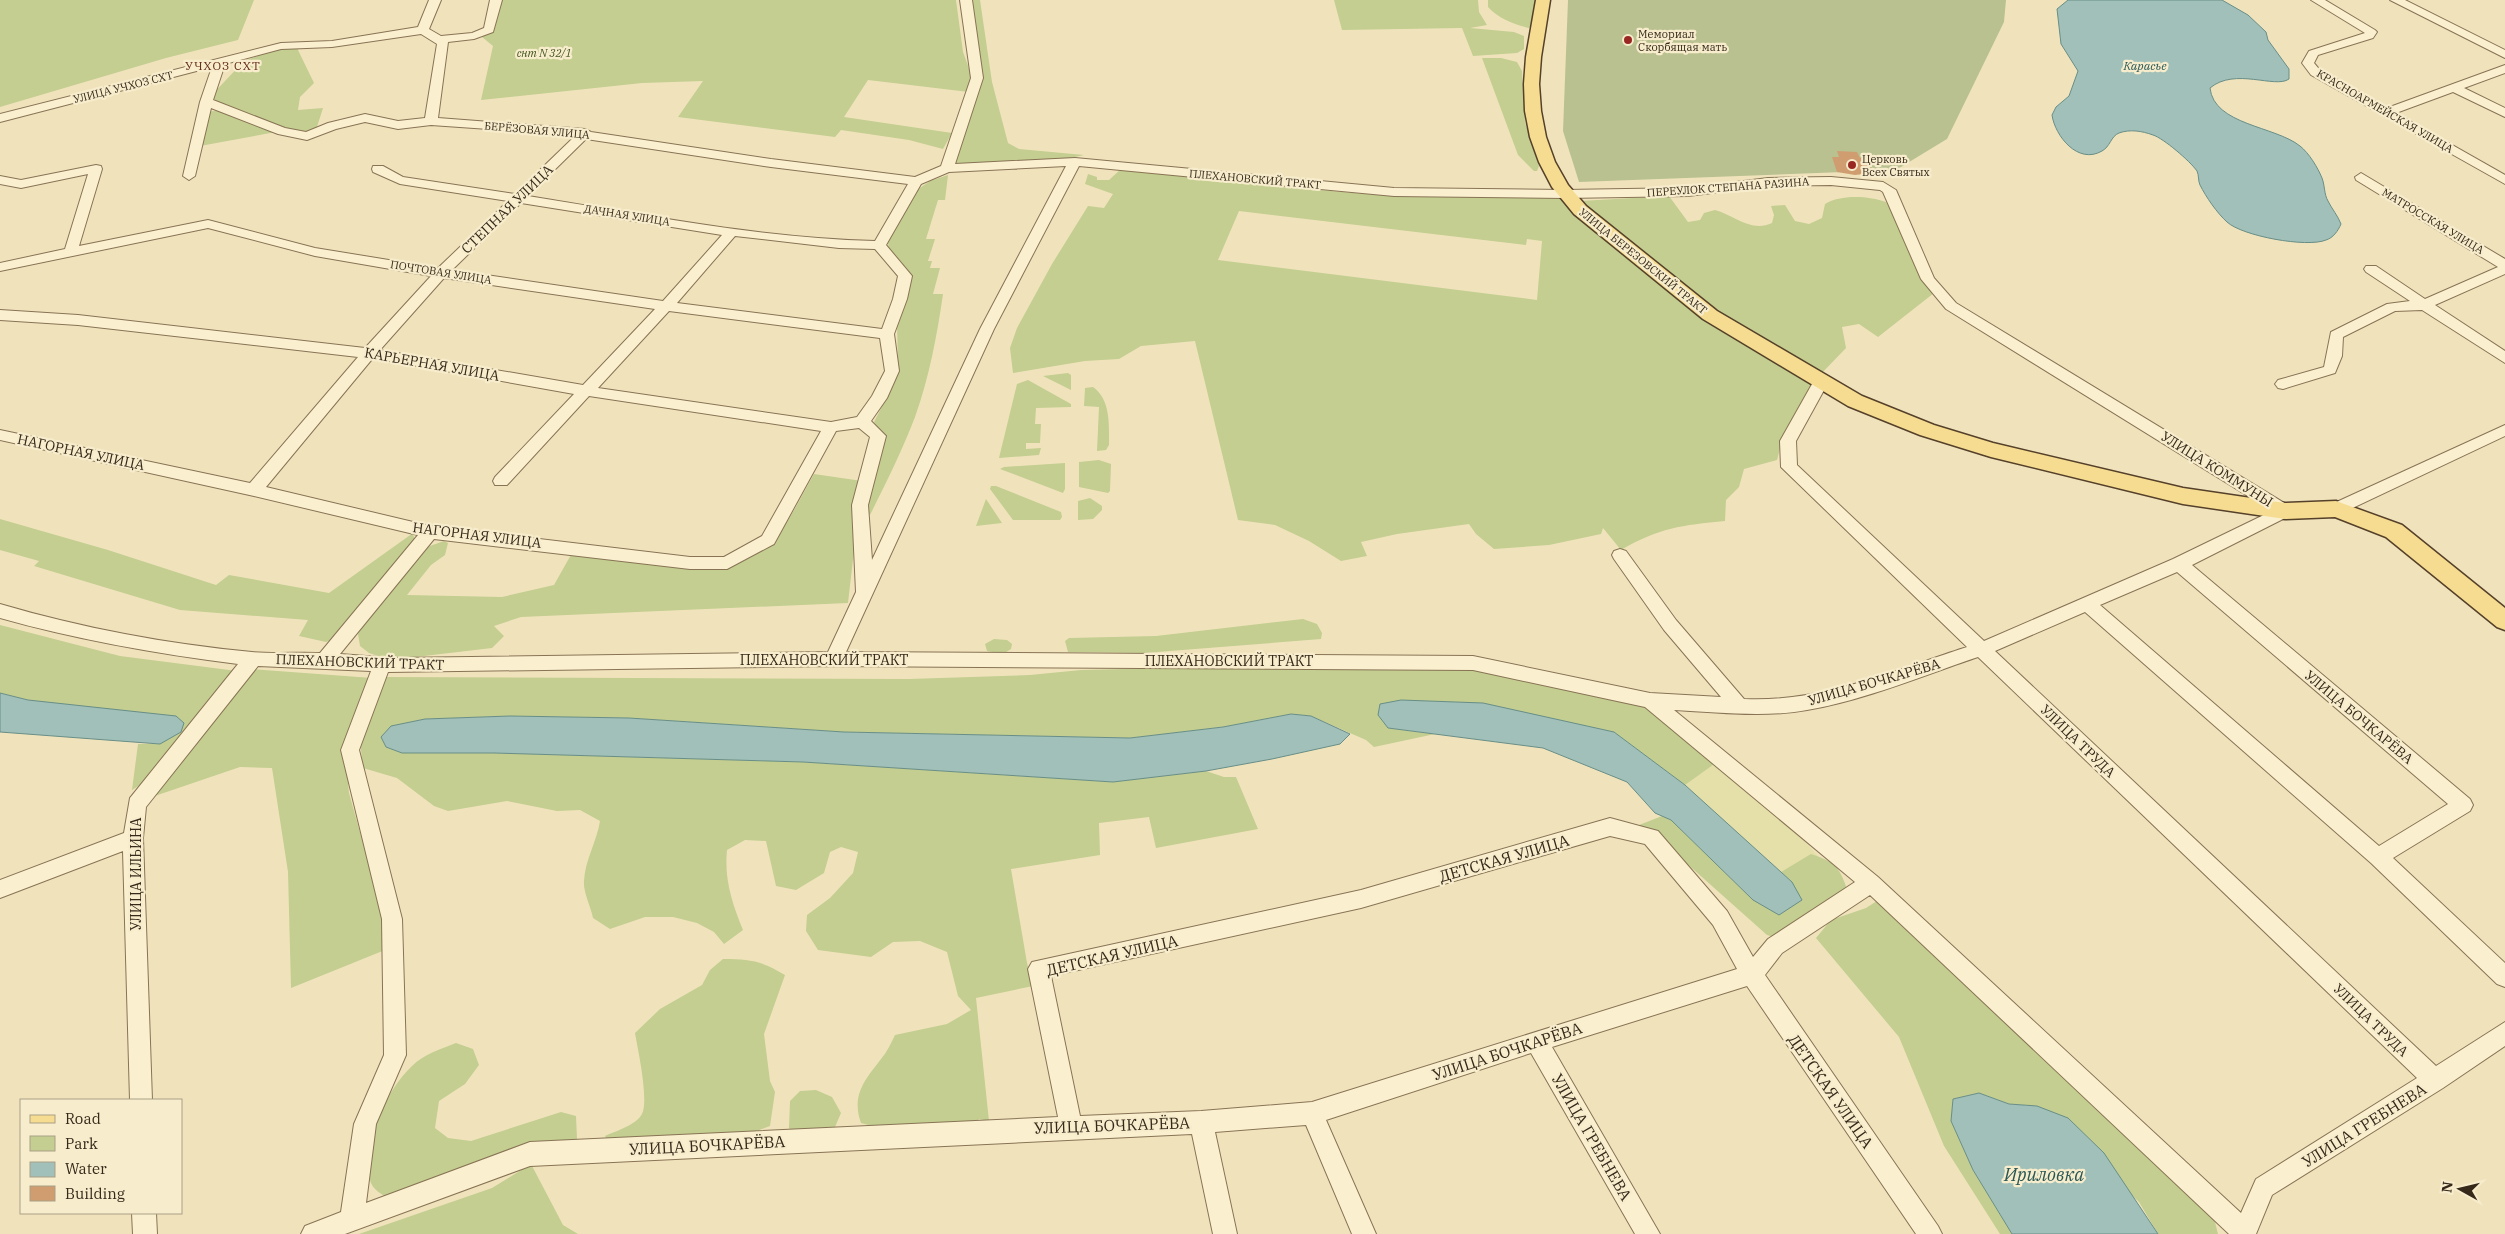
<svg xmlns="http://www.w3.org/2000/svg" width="2505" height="1234" font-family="'IBM Plex Serif',serif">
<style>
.farmland{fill:#e5dfa9}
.green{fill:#c3ce90;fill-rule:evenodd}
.cemetery{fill:#b9c190}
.water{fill:#a0c0b9;stroke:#688e87}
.building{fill:#d09d70}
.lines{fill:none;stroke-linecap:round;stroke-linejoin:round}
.minor-casing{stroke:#887355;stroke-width:2}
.major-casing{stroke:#55402a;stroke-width:3}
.minor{fill:#faf0cf;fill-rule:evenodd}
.major{fill:#f6dc90;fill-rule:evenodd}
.poi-dot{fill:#992822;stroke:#f7edcc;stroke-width:2}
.labels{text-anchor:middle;stroke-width:4.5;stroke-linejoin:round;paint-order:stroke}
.far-poi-label{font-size:11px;fill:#36291a;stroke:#f7edcc;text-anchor:start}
.far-park-label{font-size:11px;font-style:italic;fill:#435320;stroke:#f7edcc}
.far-street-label{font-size:11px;fill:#36291a;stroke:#f7edcc}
.far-neighbourhood-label{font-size:12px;letter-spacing:1px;fill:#642d18;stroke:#f7edcc}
.far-water-label{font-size:12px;font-style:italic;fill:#295756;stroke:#f7edcc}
.street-label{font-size:14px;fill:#36291a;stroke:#f7edcc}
.near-street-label{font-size:16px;fill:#36291a;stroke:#f7edcc}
.near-water-label{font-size:18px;font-style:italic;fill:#295756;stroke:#f7edcc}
</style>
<rect width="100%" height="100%" fill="#f0e3bc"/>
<path class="farmland" d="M1717,762L1781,815L1819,857L1811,855L1781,872L1685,785Z"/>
<path class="green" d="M0,0H254L238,40L166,58L0,107Z
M493,0H956L963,52L971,74L969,92L868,80L844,117L952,133L943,149L909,140L841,130L835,137L678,117L703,81L642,83L481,100L493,46L482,37Z
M970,0H980L992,82L1008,143L1019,149L1084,155L1061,160L952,165L981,76Z
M1334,0H1478L1479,12L1487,25L1470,28L1514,32L1524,36V49L1517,53L1473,56L1462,28L1342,30Z
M1488,0H1536L1532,25L1529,28C1513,24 1499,19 1488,7Z
M300,46L298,50L314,83L300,97L298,110L323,108L316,130C296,139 277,124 258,117C241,111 223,107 206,101L244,61L277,49Z
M1482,58H1501L1517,62L1522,71L1525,122L1539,166L1537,171H1534L1518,155Z
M222,110L276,132L200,146L206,112Z
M1121,169L1259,185L1403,197L1559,196L1812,383L1784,434L1777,460L1744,469L1739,487L1726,500L1725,521C1682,525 1659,528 1621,550L1603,528L1601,534L1549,545L1494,549L1476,534L1469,524L1397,534L1361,542L1367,556L1341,561L1309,541L1275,525L1238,520L1195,341L1141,346L1119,359L1085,361L1013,373L1010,348L1017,328L1052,264L1088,206L1104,208L1113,194L1085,184L1088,174L1097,177V180H1109ZM1239,211L1526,245L1527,239L1542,241L1537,300L1218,260Z
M948,175L945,200H938L926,239H935L928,261H932L930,268H940L933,294H943C937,336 929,378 915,417C902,451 886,483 870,515L866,508L883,435L874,422L892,387L898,366L897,322L911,280L908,270L889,250L887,236L914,192L930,181Z
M1669,196L1688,222L1700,220L1704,213L1715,210C1734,215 1751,233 1772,223L1774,215L1771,206L1785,205L1795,221L1809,224L1822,218L1825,204C1841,194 1869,196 1886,202L1934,293L1878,337L1859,324L1842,327L1846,348L1820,375L1764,345L1647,262L1580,201Z
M1068,373L1071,375V390L1043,376Z
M1028,380L1071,404V407L1036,408L1035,424H1041L1040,443H1026V449L1041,448L1039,455L999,458L1017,384Z
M1093,387C1111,400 1109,425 1109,445L1106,450L1097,451L1099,407L1084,406L1085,388Z
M1099,460L1111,464L1110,491L1108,493L1079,487V462Z
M1065,463V489L1063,493L1000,469L1004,467Z
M814,474L862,481L848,603L521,617L494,626L504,636L492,648L390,660L369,653L360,646L358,634L365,622L427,547L444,541L448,543L445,555L431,565L407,595L502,597L554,585L572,553L722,567C775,558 790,516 814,474Z
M991,486H996L1061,512L1062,517L1060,520H1013L990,489Z
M1090,498L1102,506V510L1093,519L1078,520V501Z
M986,499L1002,523L976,526Z
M0,519L108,550L216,585L229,575L329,593L413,533L415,542L336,638L326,642L299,636L308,620L180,610L34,566L39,561L0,550Z
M1303,619L1317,624L1322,633L1321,639L1144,653L1068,652L1065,641L1069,638L1156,636Z
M0,625L120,656L237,671L153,777L132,790L138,744H160L28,700L0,693Z
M994,639L1007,640L1012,644L1011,649L1003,654L987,651L985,644Z
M1211,667H1463L1651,707L1717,762L1685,785L1614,732L1387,728L1435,734L1374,747L1366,740L1311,716L1291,714L1223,727L1130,738L844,732L629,718L510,716L425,719L391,726L386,747L402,753H494L803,762L1113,782L1206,771L1224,777H1236L1258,829L1156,848L1149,817L1099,823L1100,855L1011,869L1027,963L1033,986L976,998L989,1121L979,1119L975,1123L879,1128L861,1123C851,1095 865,1080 881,1059C887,1052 891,1043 895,1035L947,1024L971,1010L958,996L947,952L920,941L893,942L871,957L818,950L806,931L807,915L830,898L853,873L858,852L841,847L830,852L824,873L796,890L776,886L766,841L745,840L727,850C724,879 732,903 743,930L724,944L714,932L697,923L673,917H645L610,929L593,918C591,907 583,892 584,881C585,860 597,841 600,821L580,810L557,811L507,801L448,811L434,806L397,778L363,768L360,741L381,677L909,679L1030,675L1081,670Z
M251,669L372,678L345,751L349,793L385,922V950L291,988L288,872L272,768L240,767L146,799Z
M1662,816L1671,820L1753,900L1792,882L1781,872L1811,854C1836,862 1840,868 1848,892L1778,938L1767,935L1657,837L1634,827Z
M1880,899L2213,1214L2218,1234H2158L2139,1202L2037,1106L2009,1104L1979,1093L1953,1099L1951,1121L1973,1170L2012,1234H2000L1944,1146L1899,1037L1816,938L1831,920L1866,908Z
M723,959C750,959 762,961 785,975L764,1034L770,1081L775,1092L770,1126L754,1132L610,1145L605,1136C616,1131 636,1125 642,1114C649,1100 638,1050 635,1033L660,1009L702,985L710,970Z
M456,1043L473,1049L479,1065L465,1084L439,1101L435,1128L448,1138L471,1141L561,1112L576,1116L577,1139L560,1147L388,1198C381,1194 374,1190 371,1183C369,1179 370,1172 370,1167C370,1131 385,1092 412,1066C424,1054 441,1049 456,1043Z
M816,1090L832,1097L841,1113L835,1127L820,1132L794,1134L789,1128L790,1101L800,1091Z
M531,1164L563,1225L578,1234H359L492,1188Z"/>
<path class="cemetery" d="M1568,0H2006L2004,22L1947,139L1896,170L1579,182L1563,131Z"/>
<path class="water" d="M2068,0H2222L2248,15L2266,32L2268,40L2289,69V79C2275,89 2235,67 2210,88C2214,125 2275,126 2300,146C2309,153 2318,168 2322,178C2325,186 2324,194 2328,201C2332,209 2338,216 2341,224C2338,231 2333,238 2326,240C2307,248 2242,236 2227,222C2217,213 2206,197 2200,185C2198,181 2199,175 2197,171C2190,161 2163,138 2153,135C2142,131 2130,129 2119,133C2111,136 2110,147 2102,151C2078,165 2055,136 2052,115L2056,107L2069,96L2078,71L2061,44L2057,9Z
M0,693L28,700L176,716L184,723L181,732L160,744L0,732Z
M1401,700L1483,703L1614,732L1685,785L1792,882L1802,900L1779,915L1753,900L1671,820L1655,813L1627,782L1543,748L1388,728L1378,715L1380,704Z
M1291,714L1311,716L1350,734L1340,744L1272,759L1206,771L1113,782L803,762L494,753H402L386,747L381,737L391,726L425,719L510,716L629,718L844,732L1130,738L1223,727Z
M1979,1093L2009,1104L2037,1106L2068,1118L2104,1153L2158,1234H2012L1973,1170L1951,1121L1953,1099Z"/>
<path class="building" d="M1837,151L1857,152L1860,158H1867L1873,173L1855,175L1837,172L1832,157H1839Z"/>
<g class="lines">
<defs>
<path id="minor" d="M429,0H441L429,29L441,36L472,33L484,28L490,0H502L493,32L474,39L448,42L438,118L585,129L591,132L771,159L915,177L941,166L971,78L960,0H972L983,78L955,164L1075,158L1394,188L1565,190L1688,188L1768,178L1831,177L1883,182L1896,190L1934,278L1956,303L2291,507L2293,511L2291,515L2192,565L2470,799L2473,805L2470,811L2393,858L2505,963V987L2497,984L2371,863L2085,612L1995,651L2436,1066L2505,1022V1046L2443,1088L2272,1195L2256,1234H2229L1870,895L1782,953L1765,975L1938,1226L1942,1234H1916L1747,986L1552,1047L1660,1234H1635L1531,1053L1326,1120L1376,1234H1352L1306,1125L1215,1132L1237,1234H1213L1192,1134L530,1166L345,1234H301L305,1226L341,1212L354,1124L384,1055L382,919L341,750L371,671L258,666L146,807L143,838L152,1100H130L123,851L0,898V880L124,833L130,798L238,664C158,654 78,640 0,618V604C82,628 167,644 252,652C274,654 298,652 320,653L418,535L254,496L0,440V430L250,483L358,357L78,325L0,320V310L78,315L365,348L431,276L315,256L208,228L0,271V263L65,249L88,174L21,188L0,184V176L21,180L96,165L101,166L102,169L79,246L208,220L315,248L438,268L508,201L400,184L373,172L372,169L373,166H383L403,177L515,194L574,137L545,133L431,125L398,129L365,122L336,129L307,140L278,134L211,108L195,176L189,180L183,176L200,102L212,67L0,122V114L281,43L332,41L418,27ZM421,34L437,44L425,118L398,121L365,114L328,123L306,132L285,128L213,100L225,64L281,49L332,47ZM586,139L771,167L908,184L875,241C758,238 642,214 528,196ZM1066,166L980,329L872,560L868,505L886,436L871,421L887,398L899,371L894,334L907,299L912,276L886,245L921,184L949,172ZM1079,166L1394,196L1565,198L1688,196L1768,186L1831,185L1880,190L1883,192L1921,279L1946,309L2272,511L2173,559L1984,641L1797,465L1796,441L1829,381L1821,376L1816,377L1780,441L1781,467L1967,647C1895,670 1821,703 1744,699L1676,620L1626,551L1620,549L1614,551L1612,555L1614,559L1664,630L1721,697L1650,693L1473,656L846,652L994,329ZM521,203L722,235L663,301L452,270ZM735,236L839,248L875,249L898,276L893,299L882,329L677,303ZM444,278L655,309L583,385L380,350ZM669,311L880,338L885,371L872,396L857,417L831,422L598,388ZM373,358L574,394L495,477L493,481L495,485H507L589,396L821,431L762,536L724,557H690L430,526L266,487ZM859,428L870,437L852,505L856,592L828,652L392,658L340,654L434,539L690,569H727L774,544L836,431ZM2177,572L2448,804L2379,846L2100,605ZM1978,657L2417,1078L2256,1179L2241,1213L1878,877L1674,710C1718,712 1763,718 1807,710C1865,700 1922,676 1978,657ZM834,666L1473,670L1645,707L1855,882L1768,939L1753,957L1727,911L1658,831L1610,818L1361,890L1032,962L1028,969L1058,1117L530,1142L366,1203L376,1124L406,1055L402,919L359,750L388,672ZM1610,836L1645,844L1713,925L1737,969L1312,1102L1201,1111L1080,1116L1051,976L1361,908Z
M2311,0H2325L2375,30L2377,32L2373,38L2318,55L2314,63L2319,69L2387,108L2505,65V73L2464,88L2505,108V117L2453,92L2396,113L2505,175V184L2311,75L2302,63L2309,51L2365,33Z
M2390,0H2405L2505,50V58Z
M2361,173L2505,259V274L2435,305L2505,351V363L2422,310L2395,311L2343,337L2342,356L2335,373L2283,389L2278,388L2275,384L2278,380L2324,367L2331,332L2387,304L2410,301L2366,272L2364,269L2366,266H2376L2425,299L2498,267L2356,180L2355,177Z
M2505,425V436L2342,513H2330L2328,509L2330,505Z
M132,1213H156L157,1234H133Z"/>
<path id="major" d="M1536,0H1550L1541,57L1539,84L1541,111L1546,137L1555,162L1568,185L1586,206L1717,311L1862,396L1934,425L1993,443L2183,488L2285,503L2336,501L2402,525L2505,608V630L2497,627L2386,537L2335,517L2285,519L2183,504L1991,457L1920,435L1848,406L1703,319L1574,214L1552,187L1539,162L1530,137L1525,111L1524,84L1526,57Z"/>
</defs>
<use href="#minor" class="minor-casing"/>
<use href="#major" class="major-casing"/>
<use href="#minor" class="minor"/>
<use href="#major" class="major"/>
</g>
<g class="poi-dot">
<circle cx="1628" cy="40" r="5"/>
<circle cx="1852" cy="165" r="5"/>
</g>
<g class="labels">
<g class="far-poi-label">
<text x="1638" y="38">Мемориал<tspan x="1638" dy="13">Скорбящая мать</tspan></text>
<text x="1862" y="163">Церковь<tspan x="1862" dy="13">Всех Святых</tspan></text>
</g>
<g class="far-park-label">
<text x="544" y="57">снт N 32/1</text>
</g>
<g class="far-street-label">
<text transform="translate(123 87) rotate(-14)" y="4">УЛИЦА УЧХОЗ СХТ</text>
<text transform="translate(2385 111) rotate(30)" y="4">КРАСНОАРМЕЙСКАЯ УЛИЦА</text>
<text transform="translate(537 130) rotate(5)" y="4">БЕРЁЗОВАЯ УЛИЦА</text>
<text transform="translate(1255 179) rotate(5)" y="4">ПЛЕХАНОВСКИЙ ТРАКТ</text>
<text transform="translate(1728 187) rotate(-4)" y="4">ПЕРЕУЛОК СТЕПАНА РАЗИНА</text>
<text transform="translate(627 215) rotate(9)" y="4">ДАЧНАЯ УЛИЦА</text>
<text transform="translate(2433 221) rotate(31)" y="4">МАТРОССКАЯ УЛИЦА</text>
<text transform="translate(1643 261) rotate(39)" y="4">УЛИЦА БЕРЕЗОВСКИЙ ТРАКТ</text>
<text transform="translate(441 272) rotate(9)" y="4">ПОЧТОВАЯ УЛИЦА</text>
</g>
<g class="far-neighbourhood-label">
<text x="223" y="70">УЧХОЗ СХТ</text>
</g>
<g class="far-water-label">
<text x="2145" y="70">Карасье</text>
</g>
<g class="street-label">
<text transform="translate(507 209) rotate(-44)" y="5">СТЕПНАЯ УЛИЦА</text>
<text transform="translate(432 364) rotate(10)" y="5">КАРЬЕРНАЯ УЛИЦА</text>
<text transform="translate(81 452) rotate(12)" y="5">НАГОРНАЯ УЛИЦА</text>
<text transform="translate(2217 469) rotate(32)" y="5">УЛИЦА КОММУНЫ</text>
<text transform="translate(477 535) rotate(7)" y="5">НАГОРНАЯ УЛИЦА</text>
<text x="824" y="665">ПЛЕХАНОВСКИЙ ТРАКТ</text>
<text x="1229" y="666">ПЛЕХАНОВСКИЙ ТРАКТ</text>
<text transform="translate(360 662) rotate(2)" y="5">ПЛЕХАНОВСКИЙ ТРАКТ</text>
<text transform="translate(1874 682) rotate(-16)" y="5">УЛИЦА БОЧКАРЁВА</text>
<text transform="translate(2359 717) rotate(40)" y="5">УЛИЦА БОЧКАРЁВА</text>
<text transform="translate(2078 741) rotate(44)" y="5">УЛИЦА ТРУДА</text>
<text transform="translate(136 874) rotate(-90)" y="5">УЛИЦА ИЛЬИНА</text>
<text transform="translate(2371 1020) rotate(44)" y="5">УЛИЦА ТРУДА</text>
</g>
<g class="near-street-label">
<text transform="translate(1504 858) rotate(-16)" y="6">ДЕТСКАЯ УЛИЦА</text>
<text transform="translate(1112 955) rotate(-13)" y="6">ДЕТСКАЯ УЛИЦА</text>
<text transform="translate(1507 1051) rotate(-18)" y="6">УЛИЦА БОЧКАРЁВА</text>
<text transform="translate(1831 1091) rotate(55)" y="6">ДЕТСКАЯ УЛИЦА</text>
<text transform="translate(1112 1125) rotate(-2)" y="6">УЛИЦА БОЧКАРЁВА</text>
<text transform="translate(2364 1125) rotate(-32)" y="6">УЛИЦА ГРЕБНЕВА</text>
<text transform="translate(1592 1137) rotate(60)" y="6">УЛИЦА ГРЕБНЕВА</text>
<text transform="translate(707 1145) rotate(-3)" y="6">УЛИЦА БОЧКАРЁВА</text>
</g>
<g class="near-water-label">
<text x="2044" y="1181">Ириловка</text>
</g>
</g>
<rect x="20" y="1099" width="162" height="115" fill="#f7edcc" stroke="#aa9f85"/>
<rect x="30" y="1115" width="25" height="8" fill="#f6dc90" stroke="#aa9f85"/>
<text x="65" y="1124" font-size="15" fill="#36291a">Road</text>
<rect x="30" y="1136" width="25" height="15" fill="#c3ce90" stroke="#aa9f85"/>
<text x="65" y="1149" font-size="15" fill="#36291a">Park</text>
<rect x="30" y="1162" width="25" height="15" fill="#a0c0b9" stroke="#aa9f85"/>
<text x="65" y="1174" font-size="15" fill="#36291a">Water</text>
<rect x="30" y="1186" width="25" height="15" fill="#d09d70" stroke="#aa9f85"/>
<text x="65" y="1199" font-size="15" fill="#36291a">Building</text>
<g transform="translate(2460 1189) rotate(278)" stroke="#f7edcc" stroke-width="4" paint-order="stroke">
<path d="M0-4L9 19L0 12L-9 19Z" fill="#36291a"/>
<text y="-8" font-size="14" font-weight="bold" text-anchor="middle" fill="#36291a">N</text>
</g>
</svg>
